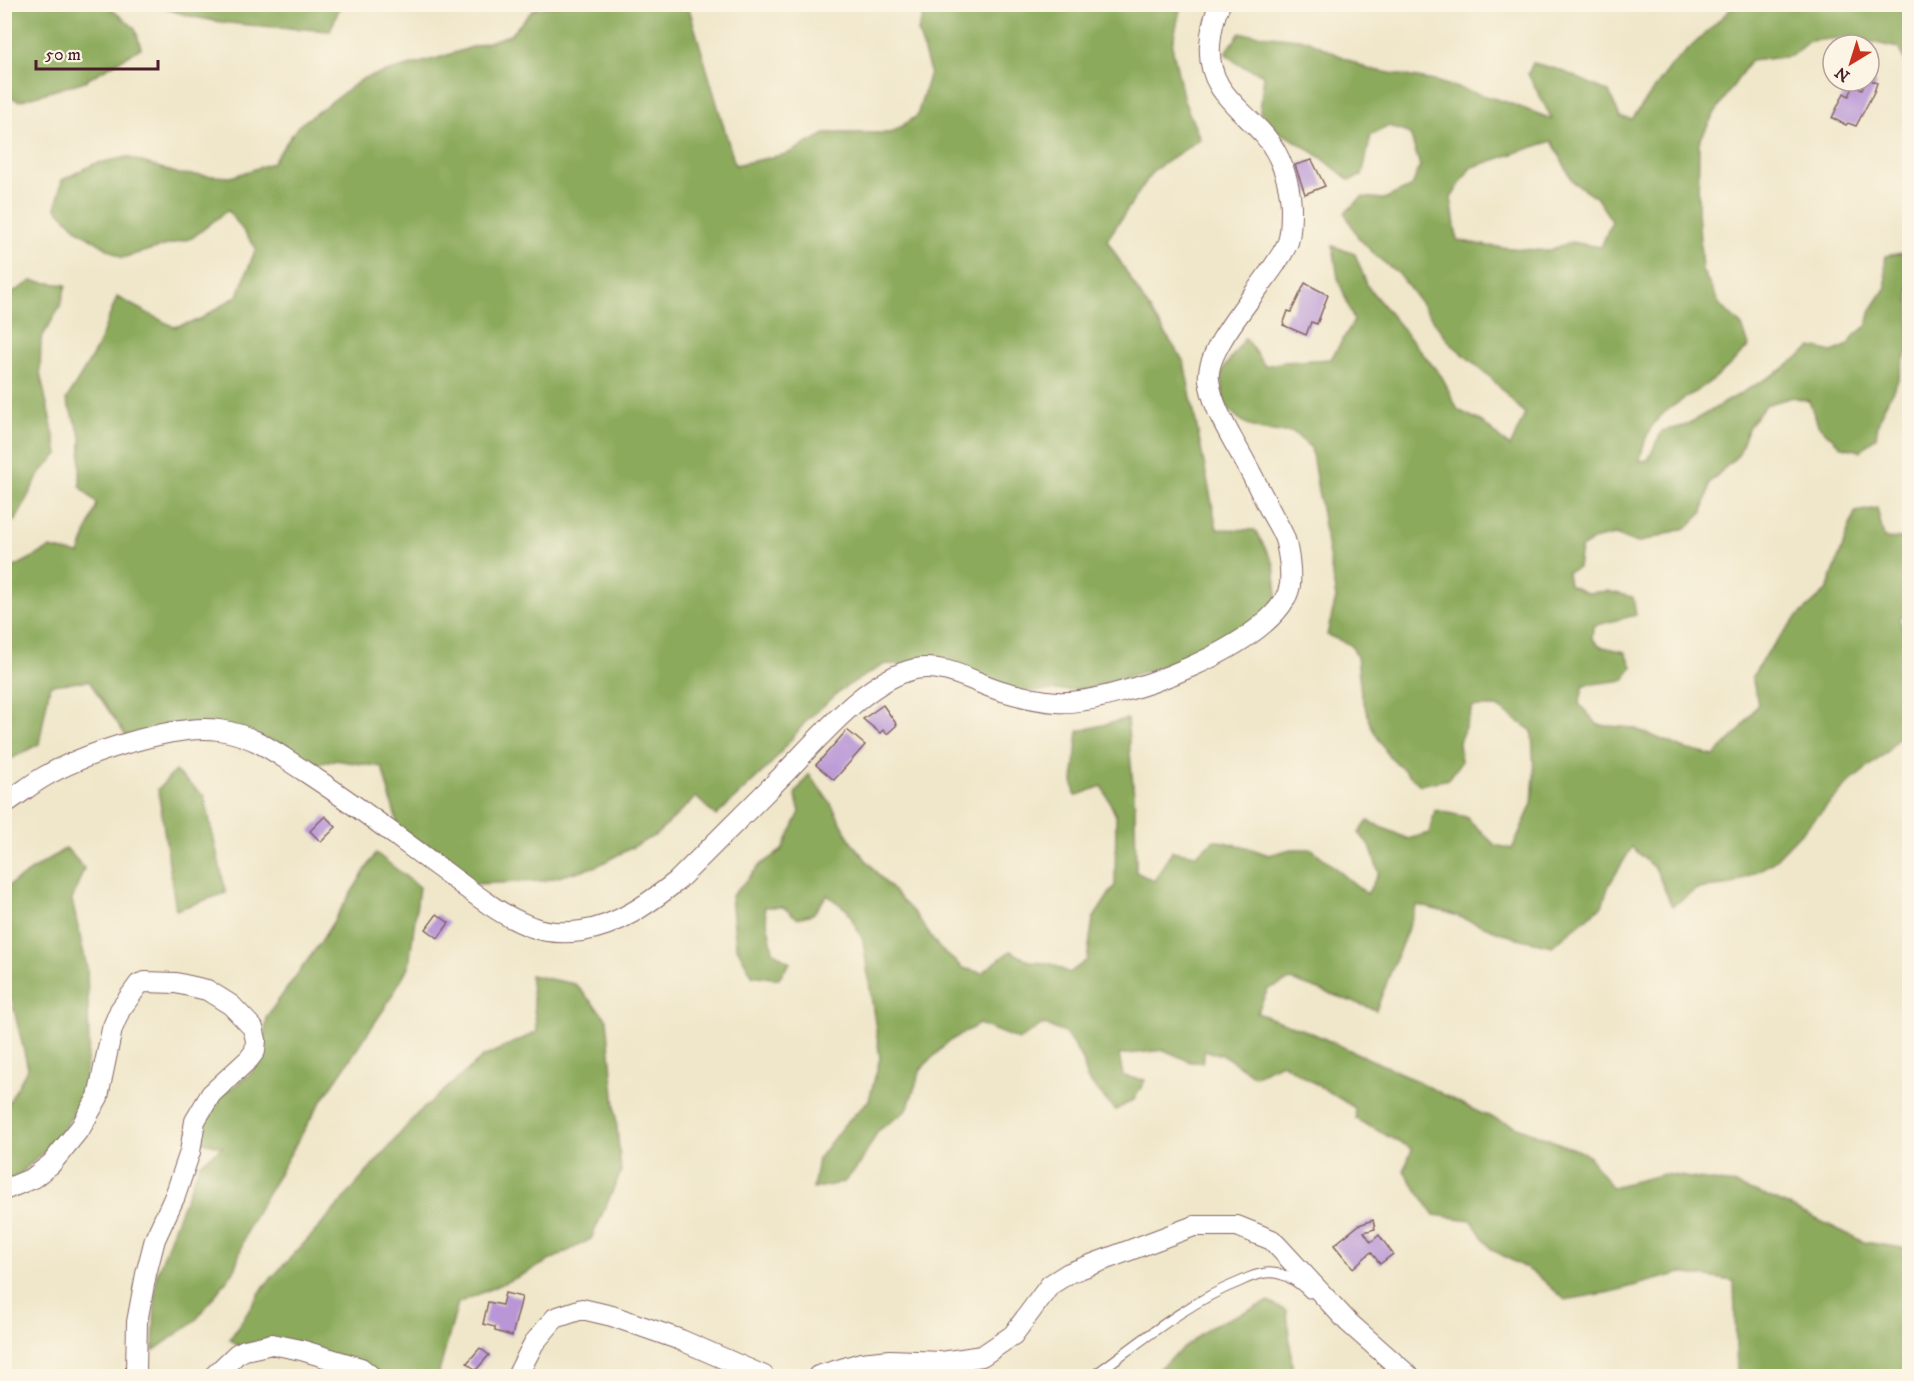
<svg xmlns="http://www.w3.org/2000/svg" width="1914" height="1381" font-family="'IM FELL DW Pica',serif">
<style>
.forest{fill:#8caa5c;stroke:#6b6444;stroke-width:1.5;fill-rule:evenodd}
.building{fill:#b997d7}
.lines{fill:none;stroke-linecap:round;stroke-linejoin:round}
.service-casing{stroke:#846563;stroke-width:11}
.minor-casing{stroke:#846563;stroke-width:22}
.service{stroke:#fff;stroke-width:9}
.minor{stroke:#fff;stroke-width:20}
</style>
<rect width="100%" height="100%" fill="#fcf5e5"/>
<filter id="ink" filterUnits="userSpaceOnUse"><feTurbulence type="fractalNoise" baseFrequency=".0167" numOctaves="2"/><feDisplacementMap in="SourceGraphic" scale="12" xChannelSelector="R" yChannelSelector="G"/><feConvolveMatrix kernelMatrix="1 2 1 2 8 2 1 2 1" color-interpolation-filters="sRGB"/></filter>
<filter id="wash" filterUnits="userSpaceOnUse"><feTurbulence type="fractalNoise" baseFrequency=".008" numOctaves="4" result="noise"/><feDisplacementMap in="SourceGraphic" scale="24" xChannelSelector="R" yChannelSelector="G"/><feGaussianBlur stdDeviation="1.35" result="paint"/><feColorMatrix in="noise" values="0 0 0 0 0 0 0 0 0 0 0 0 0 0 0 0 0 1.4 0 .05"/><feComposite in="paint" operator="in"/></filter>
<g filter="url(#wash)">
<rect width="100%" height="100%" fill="#f0e7ca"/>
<path class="forest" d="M5,4L106,5L135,28L141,48L85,81L19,101L5,95Z
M328,5L340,7L330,31C277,26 206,27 158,5Z
M563,5H688L735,165L787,154L827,133H891L917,116L930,72L918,31L925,9L931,5H1181L1172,46L1184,101L1200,139L1153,171L1107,240L1144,301L1184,362L1217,529L1255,530L1274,564L1277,596L1258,628L1192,657L1087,689L1008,692L938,666L885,664L845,687L807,720L770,765L716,816L696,797L656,835L597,866L543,881L474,884L401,837L382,767L334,760L298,769L246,739L126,736L89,681L50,685L39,744L5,762V572L50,548L79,554L97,504L80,486L81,436L66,400L96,350L117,297L174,327L199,320L238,295L256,248L228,210L192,238L122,258L79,231L56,208L62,180L94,164L127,157L179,174L231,177L272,163L298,126L364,78L438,58L510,35L534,9Z
M1735,5H1909V67L1898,48L1851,37L1809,41L1791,56L1750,61L1714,114L1699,142L1698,211L1702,270L1720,305L1742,326L1749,346C1737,358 1725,371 1711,381C1676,407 1647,411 1640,461L1648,460L1662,431L1684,426L1780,371L1812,347L1832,352L1849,345L1854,336L1867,325L1871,310L1886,287L1885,256L1909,252V350C1902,359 1902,370 1898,380C1887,403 1879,411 1876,437L1860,451L1842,447L1818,425L1809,401L1793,397L1765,405L1749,426L1739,454L1710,482L1703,512L1688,527L1638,543L1615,535L1596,539L1581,548L1578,568L1567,572L1569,585L1587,593L1607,591L1633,597L1636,615L1593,626L1592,638L1599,646L1625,652L1632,666L1624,680L1584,685L1579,704L1598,725L1633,728L1685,749L1714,756L1740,730L1758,704L1752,677L1767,653L1796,618L1827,590L1855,512L1877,508L1884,538L1909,539V613L1899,618L1909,647V724L1887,752L1850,782L1772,863L1732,885L1697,889L1672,906L1656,870L1632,847L1609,885L1602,906L1552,946L1513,937L1449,913L1417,905L1376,1010L1291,980L1268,989L1257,1013L1312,1033L1405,1075L1478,1112L1587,1154L1612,1187L1664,1174L1733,1184L1777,1200L1864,1242L1909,1249V1376H1737L1734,1281L1681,1273L1611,1292L1565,1300L1536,1274L1491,1249L1471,1220L1434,1215L1404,1171L1412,1149L1356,1119L1355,1108L1282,1063L1254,1076L1223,1055L1205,1051L1202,1062H1191L1164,1050L1119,1055L1123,1076L1145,1080L1134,1100L1115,1110L1087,1079L1083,1060L1065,1033L1043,1024L1019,1040L979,1024L948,1042L921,1069L907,1110L878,1131L860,1164L844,1182L813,1189L818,1159L843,1126L869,1100L880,1058L863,940L847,910L827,895L813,914L797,918L783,907H764L773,951L790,963L778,979L752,975L736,946L731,897L761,864L782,850L800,812L795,794L809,774L831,804L852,843L882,879L915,914L939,948L963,968L982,973L1010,951L1031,962L1050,963L1069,973L1087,960L1093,919L1115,885L1116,816L1102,786L1075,796L1073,782L1078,731L1127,719L1135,807L1136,872L1154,881L1172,851L1196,855L1214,840L1246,847L1269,855L1291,849H1312L1367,894L1379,873L1370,846L1359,833L1368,821L1408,839L1429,833L1435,810L1466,817L1495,845L1512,849L1532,804L1534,775L1532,731L1497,707H1473L1459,742L1461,762L1449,779L1420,785L1388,755L1372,728L1361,693L1357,657L1351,645L1327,635L1336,598L1311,448L1293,432C1260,432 1245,429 1223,403L1222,371L1245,338L1265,366L1283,362L1331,359L1354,321L1338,278L1333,246L1355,254L1368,287L1442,377L1458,410L1482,422L1510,447L1525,414L1491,378L1449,342L1399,274L1377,257L1358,237L1345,213L1362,197L1384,199L1412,186L1420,166L1410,134L1389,126L1371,135L1362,176L1349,180L1322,158L1291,138L1275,131L1260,112L1264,75L1238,64L1225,53L1240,33L1307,40L1368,69L1434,81L1506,102L1552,119L1528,74L1533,63L1560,70L1609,92L1620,117L1632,119L1671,66ZM1552,141L1573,182L1596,197L1612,221L1601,247L1571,242L1547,251L1488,246L1457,240L1451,198L1470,168Z
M32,281L66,285L60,307L41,339L40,373L58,454L39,474L15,522L4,509L5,297Z
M175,771L204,796L226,893L176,910L158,789Z
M66,848L84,868L72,900L87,968L89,1044L83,1101L53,1143L18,1176L5,1180V1109L28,1068L5,972V888Z
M376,853L419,887L409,966L384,1009L315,1111L248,1227L234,1271L196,1320L153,1351L156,1277L177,1220L200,1164L222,1147L193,1139L215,1100L251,1073L263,1051L267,1016L320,943Z
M530,975L575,984L607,1019L621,1172L591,1239L520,1276L458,1303L438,1376H376L367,1369L241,1348L230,1339L265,1285L323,1223L417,1114L483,1057L537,1032Z
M1268,1302L1287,1311L1293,1376H1155L1152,1374L1211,1326Z"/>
<g id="blocks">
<path class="building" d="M1869,79L1877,83L1874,92L1856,126L1848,123L1846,125L1832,118L1844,93L1849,96L1854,85L1862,89L1865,81H1869Z
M1312,160L1325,186L1305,194L1295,165Z
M1305,283L1328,295L1317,324L1311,322L1306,335L1283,325L1288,311L1291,312Z
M883,705L897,725L887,734L883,730L880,733L863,719Z
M847,730L865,745L834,780L816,765Z
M325,816L336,827L321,842L310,831Z
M437,914L449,923L438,938L426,929Z
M1373,1220L1375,1229L1364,1232L1371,1242L1379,1235L1393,1254L1380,1264L1371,1252L1353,1268L1334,1245L1359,1225Z
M505,1293L522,1297L512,1336L495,1331V1327L483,1324L488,1302L502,1305Z
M480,1348L489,1355L476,1370L467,1363Z"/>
</g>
</g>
<g filter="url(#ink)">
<use href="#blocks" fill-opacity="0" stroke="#846563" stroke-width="1.5"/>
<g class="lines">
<defs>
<path id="service" d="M1093,1376C1139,1343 1186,1303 1239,1282C1246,1279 1253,1275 1261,1274C1280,1269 1296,1280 1309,1293"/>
<path id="minor" d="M4,804C17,796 29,786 42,778C80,755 175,723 219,730C254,735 275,752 304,771C351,801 396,836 441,869C470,890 498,915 532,927C547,933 566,933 582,931C618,926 649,903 677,881C712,846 746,812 781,777C816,742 865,680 915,669C946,663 974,683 1002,691C1019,696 1039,701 1057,702C1110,706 1281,644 1290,585C1291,573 1289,556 1286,543C1284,533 1276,522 1271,512C1259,489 1248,466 1235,444C1224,424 1212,403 1209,380C1204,344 1274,277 1288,242C1291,233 1291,218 1291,207C1290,183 1281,155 1265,136C1239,106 1207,90 1210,45C1211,31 1214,16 1220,4
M4,1190L33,1178L51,1164L81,1127L98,1097L112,1029L120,1010L139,984L145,982L176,983L207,990L231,1005L253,1028L256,1040L255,1051L249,1059L211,1094L195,1121L190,1152L175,1196L155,1239L146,1274L137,1322L136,1370L138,1376
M214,1376L237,1354L245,1350L272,1344L301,1350L361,1368L371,1376
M517,1376L534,1343L555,1318L582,1309L612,1316L681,1340L764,1376
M818,1376L861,1363L890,1360L942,1362L982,1356L1013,1335L1050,1285L1069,1273L1194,1226H1237L1272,1240L1348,1322L1409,1376"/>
</defs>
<use href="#service" class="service-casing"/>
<use href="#minor" class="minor-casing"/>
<use href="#service" class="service"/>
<use href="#minor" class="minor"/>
</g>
</g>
<rect width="1914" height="1381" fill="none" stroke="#fcf5e5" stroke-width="24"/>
<g transform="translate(1851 63) rotate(218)"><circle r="28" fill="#fcf5e5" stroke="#b59f9b" stroke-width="1.5"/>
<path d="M0-4.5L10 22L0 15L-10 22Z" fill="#c8321e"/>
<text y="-9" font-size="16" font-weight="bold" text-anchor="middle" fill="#4a1f2b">N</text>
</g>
<path d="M36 60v9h122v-9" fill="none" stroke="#4a1f2b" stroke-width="3"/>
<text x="45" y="60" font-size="18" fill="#4a1f2b" stroke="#fcf5e5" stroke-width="4.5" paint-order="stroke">50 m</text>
</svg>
